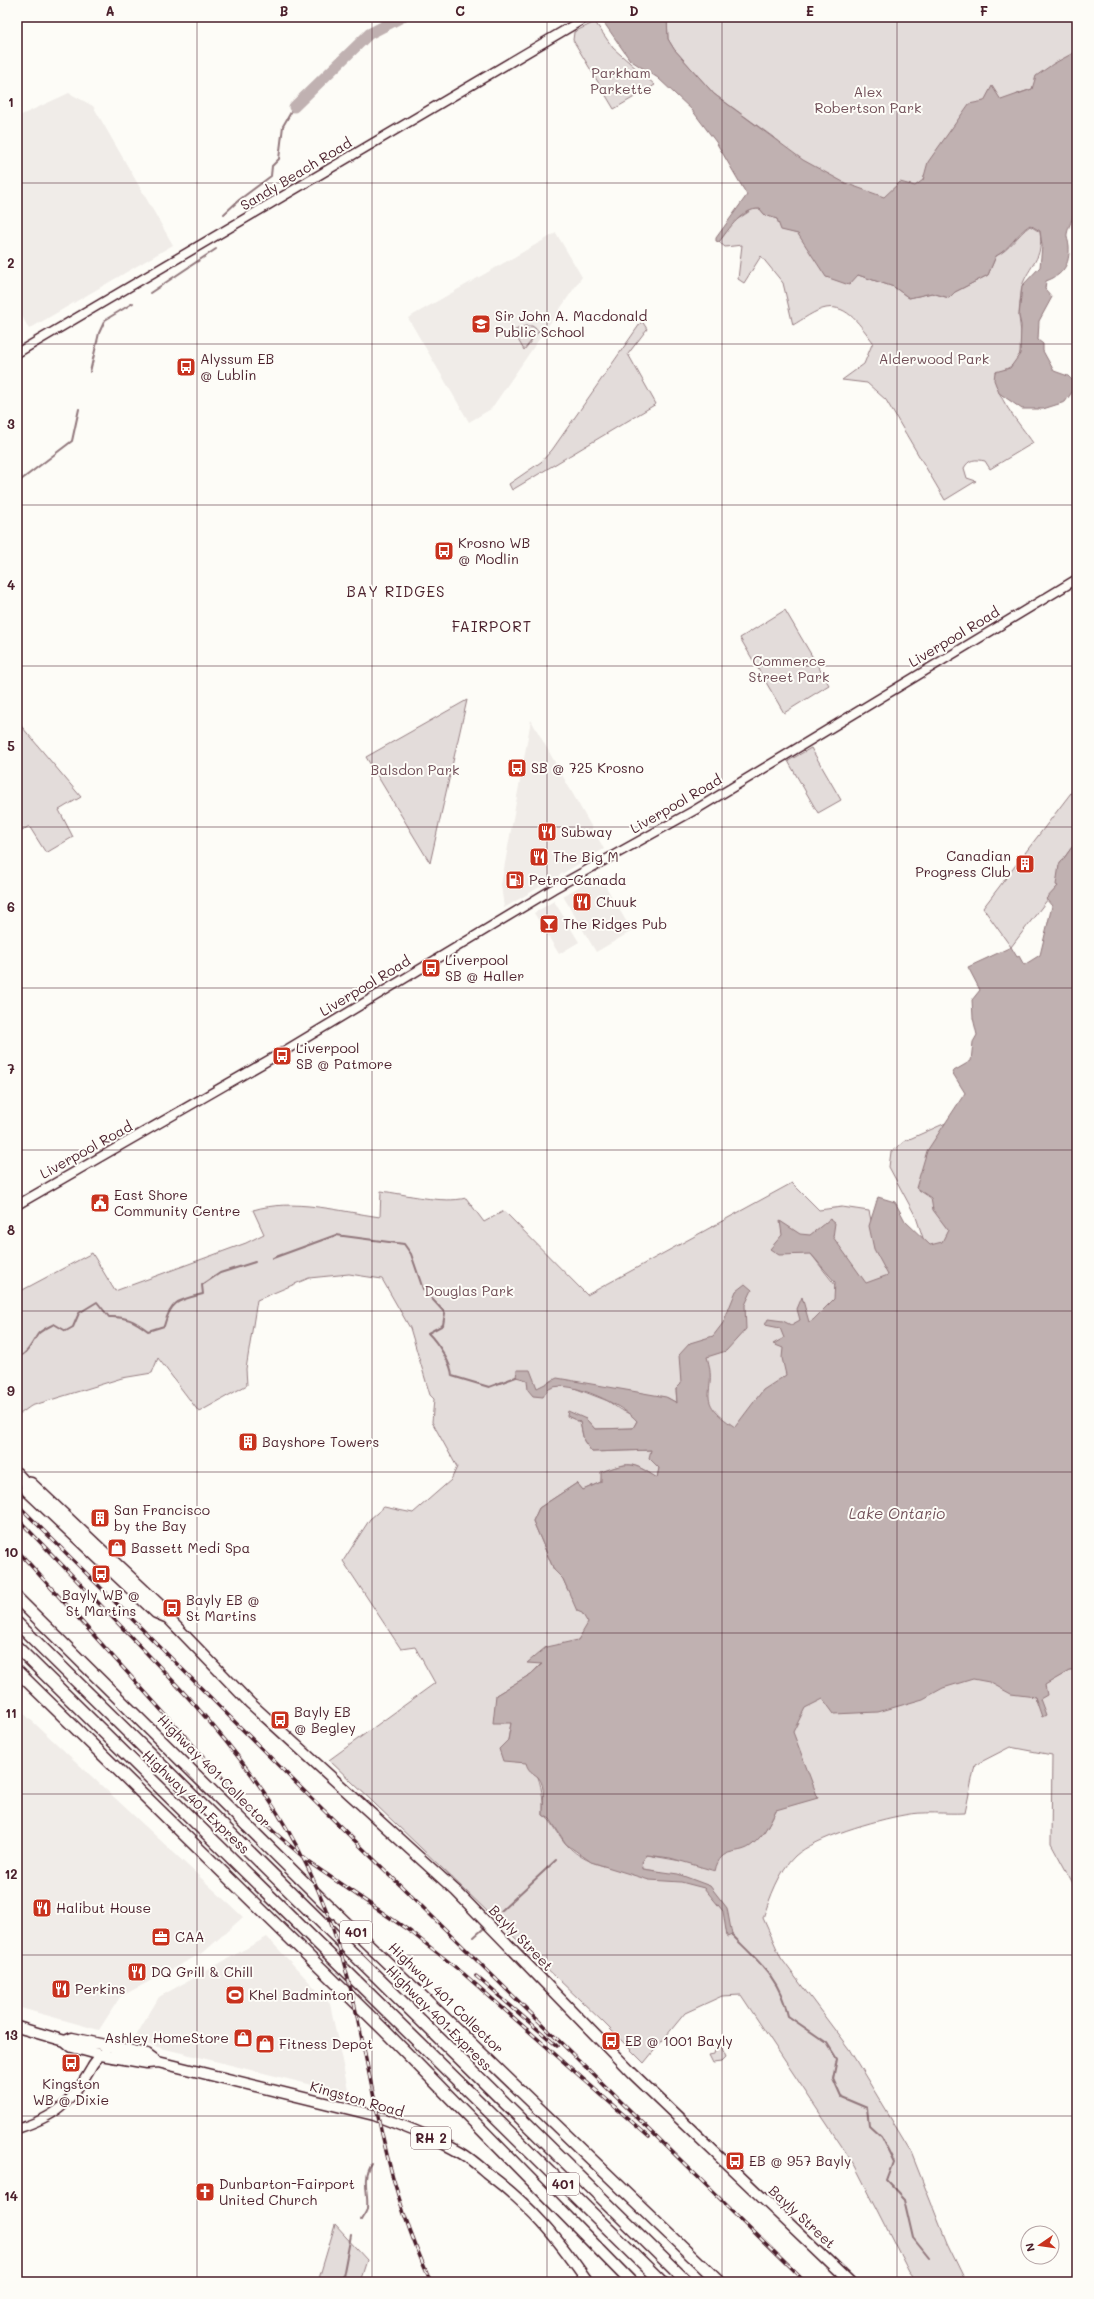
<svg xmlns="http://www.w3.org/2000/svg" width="1094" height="2299" font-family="Mali,sans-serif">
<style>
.built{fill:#f0ece8}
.green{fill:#e3dcda;stroke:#967e82}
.water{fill:#c0b1b1;stroke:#91777b}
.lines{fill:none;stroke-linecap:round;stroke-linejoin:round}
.stream{stroke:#91777b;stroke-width:2}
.river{stroke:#c0b1b1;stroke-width:11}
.minor-casing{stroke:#4a1f2b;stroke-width:11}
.major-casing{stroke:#4a1f2b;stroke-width:13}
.highway-casing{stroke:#4a1f2b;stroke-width:14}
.minor{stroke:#fdfcf7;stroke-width:8}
.major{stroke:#fdfcf7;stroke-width:10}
.highway{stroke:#fdfcf7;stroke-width:11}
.rail-casing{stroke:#4a1f2b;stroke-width:3.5}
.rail{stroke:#fdfcf7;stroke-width:2;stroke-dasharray:6;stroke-linecap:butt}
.grid{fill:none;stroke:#4a1f2b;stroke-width:1;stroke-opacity:0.55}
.labels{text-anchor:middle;stroke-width:4;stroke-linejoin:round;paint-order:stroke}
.shield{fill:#fdfcf7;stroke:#806168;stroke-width:1}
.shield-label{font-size:13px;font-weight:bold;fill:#4a1f2b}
.park-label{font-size:14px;fill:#704e57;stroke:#fdfcf7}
.street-label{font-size:14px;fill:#4a1f2b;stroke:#fdfcf7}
.poi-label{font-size:14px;fill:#4a1f2b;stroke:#fdfcf7;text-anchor:start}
.neighbourhood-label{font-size:15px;letter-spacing:1px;fill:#4a1f2b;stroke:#fdfcf7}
.water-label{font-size:15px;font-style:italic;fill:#73525a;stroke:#fdfcf7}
.neatline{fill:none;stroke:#4a1f2b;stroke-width:1.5}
.grid-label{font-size:13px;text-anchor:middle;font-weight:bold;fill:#4a1f2b}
</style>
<rect width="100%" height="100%" fill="#fdfcf7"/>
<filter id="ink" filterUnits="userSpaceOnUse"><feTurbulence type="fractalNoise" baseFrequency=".025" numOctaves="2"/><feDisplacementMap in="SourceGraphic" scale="8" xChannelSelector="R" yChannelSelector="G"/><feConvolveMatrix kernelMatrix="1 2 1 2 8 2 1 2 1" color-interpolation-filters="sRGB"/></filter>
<g filter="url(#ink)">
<path class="built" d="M69,93L93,106L173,245L29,329L17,307V117Z
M556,233L582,277L491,409L469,422L408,318Z
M531,720L604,849L504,908L501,885Z
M599,875L632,931L596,952L563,896Z
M554,901L579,942L559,954L534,913Z
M17,1707L243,1917L204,1952L120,1997L99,2030L17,2007Z
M267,1937L330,2004L349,2094L133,2041L159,1997Z"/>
<path class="green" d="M667,17H1077V62L1032,89L1017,94L945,160L900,208L806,168L773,137L714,94L674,49L668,39Z
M595,22L613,48L655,85L614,109L573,40L574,32Z
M753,209H760L765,215L777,219L781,229L798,234L858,275L894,287L909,298L932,293L949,298L955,292L988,275L996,256C1010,250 1017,235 1030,226L1040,232C1044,259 1029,265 1022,286C1021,291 1019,311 1019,316C1020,328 1024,344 1019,356C1013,367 1007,369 996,373C992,394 1021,425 1033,443L990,469L985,461C975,459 969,459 964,468L967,478L976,481L945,500L886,400L867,383L842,380L864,364L873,342C861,327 848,304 826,308C815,310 802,320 793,325L783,283L761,256L744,283L738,279L742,245L725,247L719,242L732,223Z
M642,321L647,329L628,354L656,404L512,490L509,484L541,462L552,450Z
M525,326H532L539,331L524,350L513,331Z
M785,610L829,685L784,713L740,638Z
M467,700L430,863L366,757Z
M17,721L81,797L59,810L73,837L46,853L29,826L17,834Z
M811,748L841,800L818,813L788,761Z
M1077,785V846L1076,848L1072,847L1059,865L1058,886L1011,947L983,908Z
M948,1122L960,1209L933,1268L916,1217L889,1167L891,1152L905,1141Z
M792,1183L819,1210L842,1207L869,1211L872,1225L898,1264L879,1299L811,1254L849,1303L797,1379L754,1452L681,1384L676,1389L677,1403L668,1398L569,1386L608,1401L619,1409L632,1415L637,1421L633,1428L595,1429L586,1419L568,1416L580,1422L584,1441L592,1452L652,1450L659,1468L657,1478C631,1461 630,1462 602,1472L601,1482L583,1490L577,1483L539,1508L533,1521L554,1570L563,1579L568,1590L624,1581L578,1640L542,1663L531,1674L496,1695L511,1723L508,1740C535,1760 544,1781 543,1815C554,1822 557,1834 566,1844C590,1871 628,1870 662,1872L643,1869L642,1862L647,1855L681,1861L745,1848C761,1842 769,1824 776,1810L706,1718L955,1668L1035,1697L1036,1701L1043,1685L1069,1671L1077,1670V1898L1075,1887L1051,1843L1052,1755L1010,1747L975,1765L965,1813C946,1814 923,1811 904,1815C876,1820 816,1837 795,1856C779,1871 770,1898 763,1918L781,1958L849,2049L911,2152L947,2243L966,2282H917L909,2272L855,2166L741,1995L722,1996L685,2013L644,2063L603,2022L329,1760L435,1683L415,1647L401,1649L343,1561L370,1519L384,1507L413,1513L451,1480L457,1467L432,1422L434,1399L430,1395L410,1328L382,1279L349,1274L309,1278L257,1300L246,1369L247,1385L199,1412L158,1358L152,1373L122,1378L31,1406L17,1416V1293L92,1253L115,1291L246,1243L264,1234L253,1210C294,1198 338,1211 380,1217L381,1191C405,1194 443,1204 466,1198L484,1222L504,1211L587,1295Z
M720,2044L726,2057L721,2062L713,2063L709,2055L714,2054L716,2046Z
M335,2225L367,2260L360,2282H318Z"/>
<path class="water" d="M600,17H667L668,39L674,49L714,94L803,160L845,183L884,197L900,182L915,186L923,180L928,162L969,104L984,101L992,86L1001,100L1032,89L1036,76L1053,64L1077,51V202L1074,204C1076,216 1069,223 1067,234C1066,237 1069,242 1069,246C1070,265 1063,275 1046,281L1045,289L1052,297L1039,321L1038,340L1043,344V351L1054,371L1068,376L1077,385L1065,402L1043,409H1022L999,393L994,380L995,372L1010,368L1020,354L1021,325L1019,316L1022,286L1040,267L1042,246L1040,231L1030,225C1016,234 1010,249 996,256L988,275L955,292L949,298L932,293L909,298L894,287L858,275L849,285L826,277L798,234L781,230L777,219L765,215L760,209C742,208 729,229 719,242L716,241V238L747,195L716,142L692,110L658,78L630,60Z
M1077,846V1670L1069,1671L1045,1685L1047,1695L1040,1699L1046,1715L1042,1717L1035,1697L1011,1694L989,1682L973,1679L943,1688L923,1699L878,1712L834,1714L823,1699L805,1708L793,1732L818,1798L776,1810C770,1822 764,1835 753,1844C739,1857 721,1844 715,1871L670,1858L647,1855L642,1862L643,1869L678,1874L710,1886L727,1908L732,1935L727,1937L723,1911L704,1888L681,1882L649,1880L591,1862L566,1844L550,1819L543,1815C543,1804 546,1785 538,1777C532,1772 528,1771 526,1763L503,1761L499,1749L508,1740L511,1723H493L496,1695L531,1674L542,1664L527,1663L546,1647L578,1640L588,1623L582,1613L577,1611L563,1579L554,1570L533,1521L539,1508L577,1483L583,1490L601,1482V1472C630,1462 631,1461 657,1478L659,1468L649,1458L651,1450L592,1452L584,1441L580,1422L567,1416L568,1411L586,1419L595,1429L633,1428L637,1421C626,1407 570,1379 551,1388C548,1389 545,1394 543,1397L533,1396L528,1390L527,1380L516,1377L517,1370H530L537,1388L557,1378L666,1397L677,1403L676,1389L681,1384L679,1355L690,1343L713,1336L723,1323L736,1291L745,1284L752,1290L745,1305L746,1329L726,1351L707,1357C719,1395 691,1398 735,1427L763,1390L786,1375L782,1358L783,1348L773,1344L784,1338L780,1328L765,1325L768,1319L783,1321L791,1325L800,1320L797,1309L802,1297L809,1322L813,1320L834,1299L835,1282L811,1254L779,1255L770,1249L782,1235L780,1221L800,1234L810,1235L830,1219L835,1223L833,1237L866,1283L888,1275L874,1249L869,1226L878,1197L895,1202L905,1221L930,1245L942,1242L948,1230L933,1210L931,1198L916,1188L927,1151L965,1093L952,1072L971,1061L973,1042L977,1035L973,1018L972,1000L980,990L968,967L1011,947L1017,957L1019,956L1024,965L1040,955L1052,906L1046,899L1058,886L1056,885L1059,865L1072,847L1076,848Z"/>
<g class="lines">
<path class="stream" d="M224,214L239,200L271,176L272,166L279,159L283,126L294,107
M150,293L216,249
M90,372L99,333L105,320L133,303
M17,483L72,441L79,409
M273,1258L336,1235L404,1244L411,1254L423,1289L445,1313L443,1325L428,1333C437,1342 452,1364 452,1376L489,1387L516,1377
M17,1357C28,1355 32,1342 38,1334C41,1330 49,1327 54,1324L66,1331L73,1327L79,1313L97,1302L109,1317C125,1316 135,1321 148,1331L164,1326C171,1300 179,1300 203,1294L202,1285L220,1273L255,1262
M501,1911L556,1860
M732,1935C758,1961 780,1978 788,2016L827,2043L837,2059L833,2079L841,2097L867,2108L869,2125L881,2136L894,2162L887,2181L904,2199L913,2238L929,2258
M474,1937L483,1929
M361,2220C363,2216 367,2212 367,2208C369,2192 361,2179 371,2163
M342,2282L351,2235"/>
<path class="river" d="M294,107L369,34L402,17"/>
<defs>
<path id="minor" d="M17,353L587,17
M17,1205L281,1053L553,889L695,810L1077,579
M17,2129C57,2116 70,2104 91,2068C94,2062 100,2056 105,2051"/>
<path id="major" d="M17,1473L25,1482L27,1491L156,1613L168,1618
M25,1482L31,1483L161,1606L168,1618L250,1703L456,1891L632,2073L850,2282
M17,2027L65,2041L72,2047L101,2055L147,2063L158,2062L374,2115C403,2126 433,2137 461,2153C470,2158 479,2166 487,2173C532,2207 556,2236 588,2282
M65,2041L72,2038L147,2054L158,2062"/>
<path id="highway" d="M17,1598L321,1899L719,2282
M17,1623L687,2282
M17,1647L662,2282
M17,1671L384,2030L631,2282"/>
</defs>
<use href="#minor" class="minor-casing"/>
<use href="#major" class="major-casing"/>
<use href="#highway" class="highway-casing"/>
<use href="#minor" class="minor"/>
<use href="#major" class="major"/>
<use href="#highway" class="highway"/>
<defs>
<path id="rail" d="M17,1504L297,1784L805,2282
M17,1518C56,1559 96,1600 135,1641C220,1729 293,1811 333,1929C357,1997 366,2068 383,2138C394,2187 410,2236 431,2282
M17,1550L235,1792L273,1831L310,1863L411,1932L464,1974L649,2137
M476,1976L557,2046"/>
</defs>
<use href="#rail" class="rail-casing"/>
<use href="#rail" class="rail"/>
</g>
</g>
<path class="grid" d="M197,17V2282M372,17V2282M547,17V2282M722,17V2282M897,17V2282M17,183H1077M17,344H1077M17,505H1077M17,666H1077M17,827H1077M17,988H1077M17,1150H1077M17,1311H1077M17,1472H1077M17,1633H1077M17,1794H1077M17,1955H1077M17,2116H1077"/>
<defs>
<symbol id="school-square" viewBox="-11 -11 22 22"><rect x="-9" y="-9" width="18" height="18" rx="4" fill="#c8321e" stroke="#fdfcf7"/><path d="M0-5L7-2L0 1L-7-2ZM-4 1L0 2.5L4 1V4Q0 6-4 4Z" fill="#fff"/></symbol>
<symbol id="bus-square" viewBox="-11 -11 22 22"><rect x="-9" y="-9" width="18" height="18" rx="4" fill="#c8321e" stroke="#fdfcf7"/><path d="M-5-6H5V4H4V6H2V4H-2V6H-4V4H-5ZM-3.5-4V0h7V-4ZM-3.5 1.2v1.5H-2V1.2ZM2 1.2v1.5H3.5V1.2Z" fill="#fff"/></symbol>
<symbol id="restaurant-square" viewBox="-11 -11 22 22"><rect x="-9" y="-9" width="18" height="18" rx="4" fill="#c8321e" stroke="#fdfcf7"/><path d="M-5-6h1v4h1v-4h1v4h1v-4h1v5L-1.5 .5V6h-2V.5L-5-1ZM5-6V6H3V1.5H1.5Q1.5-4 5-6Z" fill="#fff"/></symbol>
<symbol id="building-square" viewBox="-11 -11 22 22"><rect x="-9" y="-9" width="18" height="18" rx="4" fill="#c8321e" stroke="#fdfcf7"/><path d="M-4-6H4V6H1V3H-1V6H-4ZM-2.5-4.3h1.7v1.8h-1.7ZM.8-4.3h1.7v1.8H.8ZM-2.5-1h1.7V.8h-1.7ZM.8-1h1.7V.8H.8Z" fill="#fff"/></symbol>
<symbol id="fuel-square" viewBox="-11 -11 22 22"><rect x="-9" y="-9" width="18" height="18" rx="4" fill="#c8321e" stroke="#fdfcf7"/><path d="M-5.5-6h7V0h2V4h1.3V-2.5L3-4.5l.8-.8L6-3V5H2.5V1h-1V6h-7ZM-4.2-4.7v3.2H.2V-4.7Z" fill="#fff"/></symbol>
<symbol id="bar-square" viewBox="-11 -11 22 22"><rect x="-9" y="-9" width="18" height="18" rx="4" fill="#c8321e" stroke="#fdfcf7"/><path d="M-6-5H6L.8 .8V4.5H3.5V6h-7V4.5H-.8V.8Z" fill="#fff"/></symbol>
<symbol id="civic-square" viewBox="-11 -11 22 22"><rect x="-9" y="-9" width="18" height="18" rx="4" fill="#c8321e" stroke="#fdfcf7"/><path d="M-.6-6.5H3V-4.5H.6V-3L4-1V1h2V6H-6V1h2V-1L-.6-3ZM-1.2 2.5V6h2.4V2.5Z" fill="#fff"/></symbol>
<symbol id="shop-square" viewBox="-11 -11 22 22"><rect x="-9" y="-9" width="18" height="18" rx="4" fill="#c8321e" stroke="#fdfcf7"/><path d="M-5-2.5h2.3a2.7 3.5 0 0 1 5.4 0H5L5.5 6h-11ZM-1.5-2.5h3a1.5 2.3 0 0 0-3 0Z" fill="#fff"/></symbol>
<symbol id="office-square" viewBox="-11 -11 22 22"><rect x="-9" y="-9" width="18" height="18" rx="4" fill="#c8321e" stroke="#fdfcf7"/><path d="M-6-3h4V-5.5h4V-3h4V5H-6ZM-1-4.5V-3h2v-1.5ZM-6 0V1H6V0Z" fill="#fff"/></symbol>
<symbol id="stadium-square" viewBox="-11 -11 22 22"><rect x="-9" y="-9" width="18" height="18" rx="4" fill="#c8321e" stroke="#fdfcf7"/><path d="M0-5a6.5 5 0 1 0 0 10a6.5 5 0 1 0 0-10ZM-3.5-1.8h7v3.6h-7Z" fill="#fff"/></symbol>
<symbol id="church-square" viewBox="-11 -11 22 22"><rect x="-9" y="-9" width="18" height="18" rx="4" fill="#c8321e" stroke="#fdfcf7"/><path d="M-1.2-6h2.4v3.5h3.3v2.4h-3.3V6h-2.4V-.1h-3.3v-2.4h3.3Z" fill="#fff"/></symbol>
</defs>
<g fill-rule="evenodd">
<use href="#school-square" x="470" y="313" width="22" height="22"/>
<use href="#bus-square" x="175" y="356" width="22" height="22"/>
<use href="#bus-square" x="433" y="540" width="22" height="22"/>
<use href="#bus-square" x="506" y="757" width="22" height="22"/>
<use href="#restaurant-square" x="536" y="821" width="22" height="22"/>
<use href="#restaurant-square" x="528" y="846" width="22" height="22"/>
<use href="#building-square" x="1014" y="853" width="22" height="22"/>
<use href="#fuel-square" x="504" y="869" width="22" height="22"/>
<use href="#restaurant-square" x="571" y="891" width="22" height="22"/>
<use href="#bar-square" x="538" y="913" width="22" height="22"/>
<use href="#bus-square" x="420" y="957" width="22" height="22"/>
<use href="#bus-square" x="271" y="1045" width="22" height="22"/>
<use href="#civic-square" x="89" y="1192" width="22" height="22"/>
<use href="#building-square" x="237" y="1431" width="22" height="22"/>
<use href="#building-square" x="89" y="1507" width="22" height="22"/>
<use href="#shop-square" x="106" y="1537" width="22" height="22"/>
<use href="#bus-square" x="90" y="1563" width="22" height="22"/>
<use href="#bus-square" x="161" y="1597" width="22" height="22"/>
<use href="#bus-square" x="269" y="1709" width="22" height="22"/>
<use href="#restaurant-square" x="31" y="1897" width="22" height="22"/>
<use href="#office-square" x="150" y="1926" width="22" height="22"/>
<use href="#restaurant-square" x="126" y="1961" width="22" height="22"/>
<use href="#restaurant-square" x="50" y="1978" width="22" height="22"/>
<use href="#stadium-square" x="224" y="1984" width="22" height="22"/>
<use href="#shop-square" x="232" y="2027" width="22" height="22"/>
<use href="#bus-square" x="600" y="2030" width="22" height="22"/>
<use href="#shop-square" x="254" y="2033" width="22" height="22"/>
<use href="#bus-square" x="60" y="2052" width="22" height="22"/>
<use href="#bus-square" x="724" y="2150" width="22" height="22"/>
<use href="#church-square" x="194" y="2181" width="22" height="22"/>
</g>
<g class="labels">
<g class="shield">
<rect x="340" y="1921" width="32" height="22" rx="3"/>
<rect x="411" y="2127" width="40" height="22" rx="3"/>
<rect x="547" y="2173" width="32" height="22" rx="3"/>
</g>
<g class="shield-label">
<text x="356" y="1937">401</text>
<text x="431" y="2143">RH 2</text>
<text x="563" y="2189">401</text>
</g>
<g class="park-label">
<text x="621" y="78">Parkham<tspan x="621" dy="16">Parkette</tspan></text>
<text x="868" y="97">Alex<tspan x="868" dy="16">Robertson Park</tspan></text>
<text x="934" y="364">Alderwood Park</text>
<text x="789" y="666">Commerce<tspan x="789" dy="16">Street Park</tspan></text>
<text x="415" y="775">Balsdon Park</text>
<text x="469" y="1296">Douglas Park</text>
</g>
<g class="street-label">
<text transform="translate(296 174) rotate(-31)" y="5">Sandy Beach Road</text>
<text transform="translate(954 637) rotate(-31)" y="5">Liverpool Road</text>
<text transform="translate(676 804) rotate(-30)" y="5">Liverpool Road</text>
<text transform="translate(365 986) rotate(-31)" y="5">Liverpool Road</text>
<text transform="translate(86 1150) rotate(-29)" y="5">Liverpool Road</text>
<text transform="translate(214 1771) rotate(45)" y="5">Highway 401 Collector</text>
<text transform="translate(196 1802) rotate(44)" y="5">Highway 401 Express</text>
<text transform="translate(521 1938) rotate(46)" y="5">Bayly Street</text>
<text transform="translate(446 1998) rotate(44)" y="5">Highway 401 Collector</text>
<text transform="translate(439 2018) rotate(45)" y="5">Highway 401 Express</text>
<text transform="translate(357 2099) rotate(16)" y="5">Kingston Road</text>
<text transform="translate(802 2217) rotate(43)" y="5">Bayly Street</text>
</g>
<g class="poi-label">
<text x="495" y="321">Sir John A. Macdonald<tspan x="495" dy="16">Public School</tspan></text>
<text x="200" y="364">Alyssum EB<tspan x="200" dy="16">@ Lublin</tspan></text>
<text x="458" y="548">Krosno WB<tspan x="458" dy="16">@ Modlin</tspan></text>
<text x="531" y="773">SB @ 725 Krosno</text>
<text x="561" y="837">Subway</text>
<text x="1011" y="861" text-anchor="end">Canadian<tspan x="1011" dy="16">Progress Club</tspan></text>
<text x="553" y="862">The Big M</text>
<text x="529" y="885">Petro-Canada</text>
<text x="596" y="907">Chuuk</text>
<text x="563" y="929">The Ridges Pub</text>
<text x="445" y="965">Liverpool<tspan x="445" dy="16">SB @ Haller</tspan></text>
<text x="296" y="1053">Liverpool<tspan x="296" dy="16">SB @ Patmore</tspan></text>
<text x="114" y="1200">East Shore<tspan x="114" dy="16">Community Centre</tspan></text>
<text x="262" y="1447">Bayshore Towers</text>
<text x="114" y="1515">San Francisco<tspan x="114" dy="16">by the Bay</tspan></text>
<text x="131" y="1553">Bassett Medi Spa</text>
<text x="101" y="1600" text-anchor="middle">Bayly WB @<tspan x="101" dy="16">St Martins</tspan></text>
<text x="186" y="1605">Bayly EB @<tspan x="186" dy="16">St Martins</tspan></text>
<text x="294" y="1717">Bayly EB<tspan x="294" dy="16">@ Begley</tspan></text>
<text x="56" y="1913">Halibut House</text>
<text x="175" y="1942">CAA</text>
<text x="151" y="1977">DQ Grill &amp; Chill</text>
<text x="75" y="1994">Perkins</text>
<text x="249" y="2000">Khel Badminton</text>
<text x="229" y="2043" text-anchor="end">Ashley HomeStore</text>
<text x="625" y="2046">EB @ 1001 Bayly</text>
<text x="279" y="2049">Fitness Depot</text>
<text x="71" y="2089" text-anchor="middle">Kingston<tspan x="71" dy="16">WB @ Dixie</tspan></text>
<text x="749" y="2166">EB @ 957 Bayly</text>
<text x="219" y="2189">Dunbarton-Fairport<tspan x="219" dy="16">United Church</tspan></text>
</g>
<g class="neighbourhood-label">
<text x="396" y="597">BAY RIDGES</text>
<text x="492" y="632">FAIRPORT</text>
</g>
<g class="water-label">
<text x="897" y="1519">Lake Ontario</text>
</g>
</g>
<rect width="1094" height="2299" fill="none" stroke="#fdfcf7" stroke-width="44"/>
<g transform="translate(1040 2245) rotate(257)"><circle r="19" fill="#fdfcf7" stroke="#b5a4a5"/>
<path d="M0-3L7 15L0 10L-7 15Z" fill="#c8321e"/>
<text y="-6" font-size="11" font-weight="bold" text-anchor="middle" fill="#4a1f2b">N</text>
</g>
<rect x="22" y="22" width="1050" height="2255" class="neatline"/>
<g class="grid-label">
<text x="110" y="16">A</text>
<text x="284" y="16">B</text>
<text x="460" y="16">C</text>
<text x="634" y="16">D</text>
<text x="810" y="16">E</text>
<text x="984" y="16">F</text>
<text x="11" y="107">1</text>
<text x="11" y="268">2</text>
<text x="11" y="429">3</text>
<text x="11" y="590">4</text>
<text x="11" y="751">5</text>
<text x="11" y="912">6</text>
<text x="11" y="1074">7</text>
<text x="11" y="1235">8</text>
<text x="11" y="1396">9</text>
<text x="11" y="1557">10</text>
<text x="11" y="1718">11</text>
<text x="11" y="1879">12</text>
<text x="11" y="2040">13</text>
<text x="11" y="2201">14</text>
</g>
</svg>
